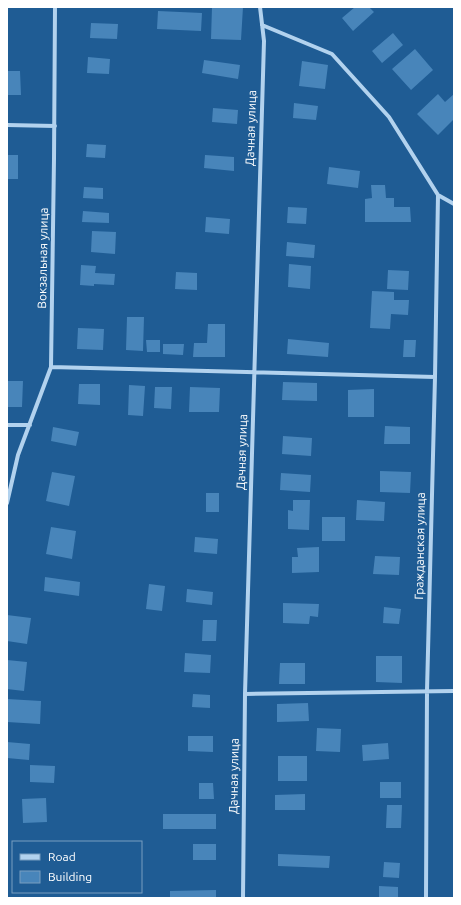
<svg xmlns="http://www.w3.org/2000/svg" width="461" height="905" font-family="Ubuntu,sans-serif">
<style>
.building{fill:#4885ba}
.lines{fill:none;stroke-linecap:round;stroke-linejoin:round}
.street{stroke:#b2d2ee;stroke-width:4}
.labels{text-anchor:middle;stroke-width:3;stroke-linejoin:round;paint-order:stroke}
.street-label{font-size:12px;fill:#fff;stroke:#1f5c94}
</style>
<rect width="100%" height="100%" fill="#1f5c94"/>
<path class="building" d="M212,7H243L241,40L211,39Z
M355,7H369L374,12L353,31L342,18Z
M158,11L202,13L201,31L157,29Z
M91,23L118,24L117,39L90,38Z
M393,33L403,45L382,63L372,51Z
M415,49L433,70L411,90L392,69Z
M88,57L110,59L109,74L87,73Z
M204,60L240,65L238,79L202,73Z
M302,61L328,65L325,89L299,86Z
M7,71H20L21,95H7Z
M438,94L445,102L454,94V119L438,135L417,114Z
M294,103L318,106L316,120L293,118Z
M213,108L238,110L237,124L212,122Z
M87,144L106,145L105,158L86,157Z
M7,155H18V179H7Z
M205,155L234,157V171L204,168Z
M329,167L360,171L358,188L327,184Z
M371,185H385L386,198H394V207H410L411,222H365V199L372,198Z
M84,187L103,188V199L83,198Z
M288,207L307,208L306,224L287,223Z
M83,211L109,213V223L82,222Z
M206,217L230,219L229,234L205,232Z
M92,231L116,232L115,254L91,252Z
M287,242L315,245L314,258L286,256Z
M289,264L311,266L310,289L288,287Z
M81,265L96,266L95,273L115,274L114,285L94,284V286L80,285Z
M388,270L409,271L408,290L387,289Z
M176,272L197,273V290L175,289Z
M372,291L394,292V300H409L408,315L391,314L390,329L370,328Z
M127,317H144L143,351L126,350Z
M208,324H225V357H193L194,343H207Z
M78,328L104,329L103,350L77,349Z
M288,339L329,343L328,357L287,354Z
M146,340H160V352H147Z
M404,340H416L415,357H403Z
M163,344H184L183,355L163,354Z
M7,381H23L22,407H7Z
M283,382L317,383V401L282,400Z
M79,384H100V405L78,404Z
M129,385L145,386L143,416L128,415Z
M155,387H172L171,409L154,408Z
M190,387L220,388L219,412H189Z
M374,389V417H348V390Z
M385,426L410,427V444H384Z
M53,427L79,432L76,446L51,441Z
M283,436L312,438L311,456L282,454Z
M380,471L411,472L410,493L380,492Z
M52,472L75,476L69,506L46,501Z
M281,473L311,475L310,492L280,490Z
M206,493H219V512H206Z
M293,500H310L309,530L288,529V510L293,511Z
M357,500L385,502L384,521L356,520Z
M322,517H345V541H322Z
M51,527L76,531L72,559L46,554Z
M195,537L218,539L217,554L194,552Z
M319,547V572L292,573V557H298L297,548Z
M375,556L400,557L399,575L373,574Z
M45,577L80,582L79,596L44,591Z
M149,584L165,586L162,611L146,609Z
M187,589L213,592L212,605L186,602Z
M283,603L319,604L318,617L310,616L309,624L283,623Z
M384,607L401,609L399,624L383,623Z
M7,615L31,618L27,644L7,641Z
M203,620H217L216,641H202Z
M185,653L211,655L210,673L184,672Z
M376,656H402V683L376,682Z
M7,660L27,662L24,691L7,689Z
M280,663H305V684H279Z
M193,694L210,695V708L192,707Z
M7,699L41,701L40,724L7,722Z
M308,703L309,721L277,722V704Z
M317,728L341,729L340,752L316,751Z
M188,736H213V752L188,751Z
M7,742L30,744L29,760L7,758Z
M388,743L389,759L363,761L362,745Z
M278,756H307V781H278Z
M30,765L55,766L54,783L30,782Z
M380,782H401V798H380Z
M199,783H213L214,799H199Z
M305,794V810H275V795Z
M46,798L47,822L23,823L22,799Z
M387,805H402L401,828H386Z
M163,814H216V829H163Z
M193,844H216V860H193Z
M278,854L330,856L329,868L278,866Z
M384,862L400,863L399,878L383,877Z
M379,886L398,887V898H379Z
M216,890V898H170V891Z"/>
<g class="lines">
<path class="street" d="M262,25L332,54L389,117L438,195L454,204
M7,125L55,126
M51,367L435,377
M7,425H30
M7,503L18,455L51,367L54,159L55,7
M245,694L454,691
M243,898L245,694L264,41L260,7
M426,898L427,691L435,377L438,195"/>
</g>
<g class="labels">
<g class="street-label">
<text transform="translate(251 128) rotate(-88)" y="4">Дачная улица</text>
<text transform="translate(43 258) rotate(-89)" y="4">Вокзальная улица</text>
<text transform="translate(242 452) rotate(-88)" y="4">Дачная улица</text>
<text transform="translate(420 546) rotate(-89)" y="4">Гражданская улица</text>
<text transform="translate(234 776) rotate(-89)" y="4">Дачная улица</text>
</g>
</g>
<rect width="461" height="905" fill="none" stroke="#ffffff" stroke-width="16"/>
<rect x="12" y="841" width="130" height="52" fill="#1f5c94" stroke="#799dbf"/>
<rect x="20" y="854" width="20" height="6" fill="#b2d2ee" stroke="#799dbf"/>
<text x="48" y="861" font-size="12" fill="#ffffff">Road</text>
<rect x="20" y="871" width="20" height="12" fill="#4885ba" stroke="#799dbf"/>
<text x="48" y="881" font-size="12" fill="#ffffff">Building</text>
</svg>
